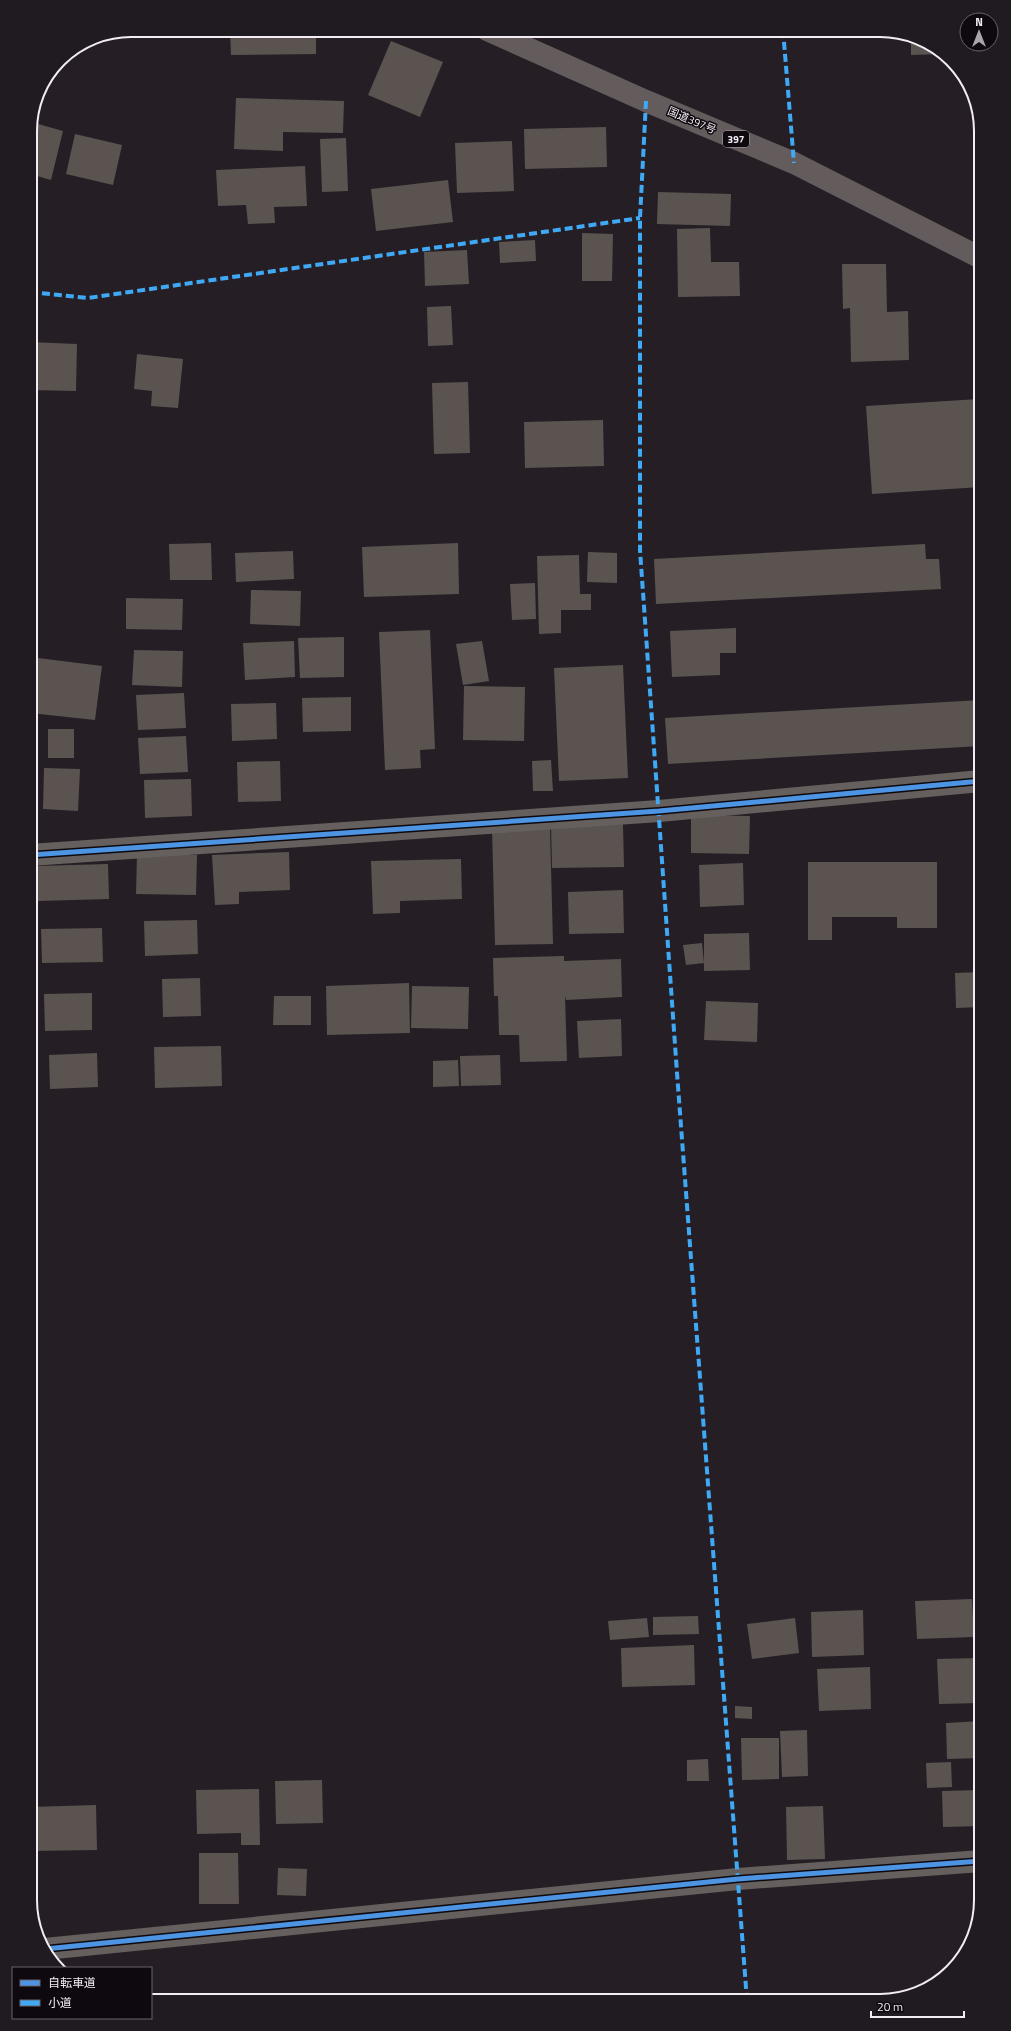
<svg xmlns="http://www.w3.org/2000/svg" width="1011" height="2031" font-family="'Titillium Web','Noto Sans JP',sans-serif">
<style>
.building{fill:#5a5350}
.lines{fill:none;stroke-linecap:round;stroke-linejoin:round}
.minor{stroke:#655f5d;stroke-width:22}
.highway{stroke:#645b5c;stroke-width:22}
.quiet{stroke:#3fa9f5;stroke-width:4;stroke-dasharray:8 4;stroke-linecap:butt}
.cycleway-casing{stroke:#0e090e;stroke-width:8}
.cycleway{stroke:#4d94e3;stroke-width:5}
.labels{text-anchor:middle;stroke-width:3;stroke-linejoin:round;paint-order:stroke}
.shield{fill:#0e090e;stroke:#afa8af;stroke-width:1}
.shield-label{font-size:10px;font-weight:bold;fill:#f4ecf4}
.street-label{font-size:11px;fill:#f4ecf4;stroke:#0e090e}
.rim{fill:none;stroke:#f4ecf4;stroke-width:2}
</style>
<rect width="100%" height="100%" fill="#251f25"/>
<path class="building" d="M230,30H316V54L231,55Z
M911,39L941,51L944,54L911,55Z
M391,41L443,62L420,117L368,95Z
M236,98L344,101L343,133L283,132V151L234,149Z
M31,122L63,131L51,180L30,174Z
M606,127L607,167L525,169L524,129Z
M75,134L122,145L113,185L66,174Z
M346,138L348,191L322,192L320,139Z
M512,141L514,191L457,193L455,143Z
M305,166L307,206L274,207L275,223L248,224L246,205L218,206L216,170Z
M448,180L453,222L376,231L371,189Z
M658,192L731,194L730,226L657,224Z
M710,228L711,262H739L740,296L678,297L677,229Z
M582,233L613,234L612,281H582Z
M535,240L536,261L500,263L499,242Z
M467,250L469,284L425,286L424,252Z
M842,264H886L887,312L908,311L909,360L851,362L850,308L843,309Z
M451,306L453,345L428,346L427,307Z
M30,342L77,344L76,391L30,390Z
M975,342H981V487L872,494L866,406L979,399Z
M137,354L183,359L178,408L151,406L152,391L134,389Z
M468,382L470,453L434,454L432,383Z
M603,420L604,466L525,468L524,422Z
M211,543L212,580H170L169,544Z
M458,543L459,594L364,597L362,547Z
M925,544L926,559H939L941,589L656,604L654,559Z
M293,551L294,579L236,582L235,553Z
M588,552L617,553V583L587,582Z
M579,555L580,594H591V610H561V633L539,634L537,556Z
M535,583L536,619L512,620L510,584Z
M251,590L301,591L300,626L250,624Z
M126,598L183,599L182,630L126,629Z
M736,628V653H720V675L672,677L670,631Z
M430,630L435,749L420,750L421,768L385,770L379,632Z
M344,637V677L300,678L298,638Z
M294,641L295,677L245,680L243,643Z
M482,641L489,681L463,685L456,644Z
M134,650L183,651L182,687L132,685Z
M30,657L102,666L95,720L30,713Z
M623,665L628,778L559,781L554,668Z
M464,686L525,687L524,741L463,740Z
M184,693L186,728L138,730L136,695Z
M351,697V731L303,732L302,698Z
M981,700V746L668,764L665,718Z
M276,703L277,739L232,741L231,704Z
M48,729H74V758H48Z
M186,736L188,772L140,774L138,738Z
M551,760L553,791H533L532,761Z
M280,761L281,801L238,802L237,762Z
M44,768L80,769L78,811L43,809Z
M191,779L192,816L145,818L144,780Z
M691,815L750,816L749,854L691,853Z
M623,824L624,867L552,868L551,826Z
M550,828L553,944L495,945L492,829Z
M289,852L290,890L239,892V904L215,905L212,855Z
M137,854L197,855L196,895L136,894Z
M461,859L462,899L400,901V913L373,914L371,861Z
M808,862H937V928H897V917H832V940H808Z
M743,863L744,905L700,907L699,865Z
M108,864L109,899L38,901L37,866Z
M623,890L624,933L569,934L568,892Z
M197,920L198,954L145,956L144,921Z
M102,928L103,962L42,963L41,929Z
M749,933L750,970L704,971V934Z
M702,943L704,963L686,965L683,945Z
M564,956V961L621,959L622,997L566,1000L565,996L567,1061L520,1062L519,1035H499L498,996H494L493,958Z
M981,972V1007L956,1008L955,973Z
M200,978L201,1016L163,1017L162,979Z
M409,983L410,1033L327,1035L326,986Z
M412,986L469,987L468,1029L411,1028Z
M92,993V1030L45,1031L44,994Z
M274,996H311V1025H273Z
M706,1001L758,1003L757,1042L704,1040Z
M621,1019L622,1056L579,1058L577,1021Z
M221,1046L222,1086L155,1088L154,1047Z
M97,1053L98,1087L50,1089L49,1055Z
M500,1055L501,1085L461,1086L460,1056Z
M458,1060L459,1086L433,1087V1061Z
M972,1599L974,1637L917,1639L915,1601Z
M863,1610L864,1655L812,1657L811,1612Z
M698,1616L699,1634L653,1635V1617Z
M647,1618L649,1637L610,1640L608,1621Z
M795,1618L799,1653L752,1659L747,1624Z
M694,1645L695,1685L622,1687L621,1648Z
M979,1658L981,1703L939,1704L937,1659Z
M870,1667L871,1709L819,1711L817,1669Z
M735,1706L752,1707V1719L735,1718Z
M981,1721V1758L947,1759L946,1723Z
M807,1730L808,1776L782,1777L780,1731Z
M741,1738H779V1779L742,1780Z
M708,1759L709,1781H687V1760Z
M951,1762L952,1787L927,1788L926,1763Z
M322,1780L323,1823L276,1824L275,1781Z
M259,1789L260,1845H241V1833L197,1834L196,1790Z
M981,1790V1826L943,1827L942,1791Z
M96,1805L97,1850L30,1851V1807Z
M823,1806L825,1859L787,1860L786,1807Z
M199,1853H238L239,1904H199Z
M278,1868L307,1869L306,1896L277,1895Z"/>
<g class="lines">
<path class="minor" d="M30,855L659,811L981,781
M45,1949L738,1879L981,1861"/>
<path class="highway" d="M487,30L646,101L794,163L981,258"/>
<path class="quiet" d="M783,30L794,163
M646,101L640,218V550L677,1073L747,2001
M30,292L88,298L640,218"/>
<defs>
<path id="cycleway" d="M30,855L659,811L981,781
M45,1949L738,1879L981,1861"/>
</defs>
<use href="#cycleway" class="cycleway-casing"/>
<use href="#cycleway" class="cycleway"/>
</g>
<g class="labels">
<rect class="shield" x="723" y="131" width="26" height="16" rx="3"/>
<g class="shield-label">
<text x="736" y="143">397</text>
</g>
<g class="street-label">
<text transform="translate(692 120) rotate(23)" y="4">国道397号</text>
</g>
</g>
<path d="M0 0H1011V2031H0ZM131 37H880A94 94 0 0 1 974 131V1900A94 94 0 0 1 880 1994H131A94 94 0 0 1 37 1900V131A94 94 0 0 1 131 37Z" fill="#201b20" fill-rule="evenodd"/>
<path class="rim" d="M131 37H880A94 94 0 0 1 974 131V1900A94 94 0 0 1 880 1994H131A94 94 0 0 1 37 1900V131A94 94 0 0 1 131 37Z"/>
<rect x="12" y="1967" width="140" height="52" fill="#0e090e" stroke="#6a646a"/>
<rect x="20" y="1980" width="20" height="6" fill="#4d94e3" stroke="#6a646a"/>
<text x="48" y="1987" font-size="12" fill="#f4ecf4">自転車道</text>
<rect x="20" y="2000" width="20" height="6" fill="#3fa9f5" stroke="#6a646a"/>
<text x="48" y="2007" font-size="12" fill="#f4ecf4">小道</text>
<g transform="translate(979 32)"><circle r="19" fill="#0e090e" stroke="#6a646a"/>
<path d="M0-3L7 15L0 10L-7 15Z" fill="#aca4ac"/>
<text y="-6" font-size="11" font-weight="bold" text-anchor="middle" fill="#f4ecf4">N</text>
</g>
<path d="M871 2011v6h93v-6" fill="none" stroke="#f4ecf4" stroke-width="2"/>
<text x="877" y="2011" font-size="12" fill="#f4ecf4" stroke="#0e090e" stroke-width="3" paint-order="stroke">20 m</text>
</svg>
